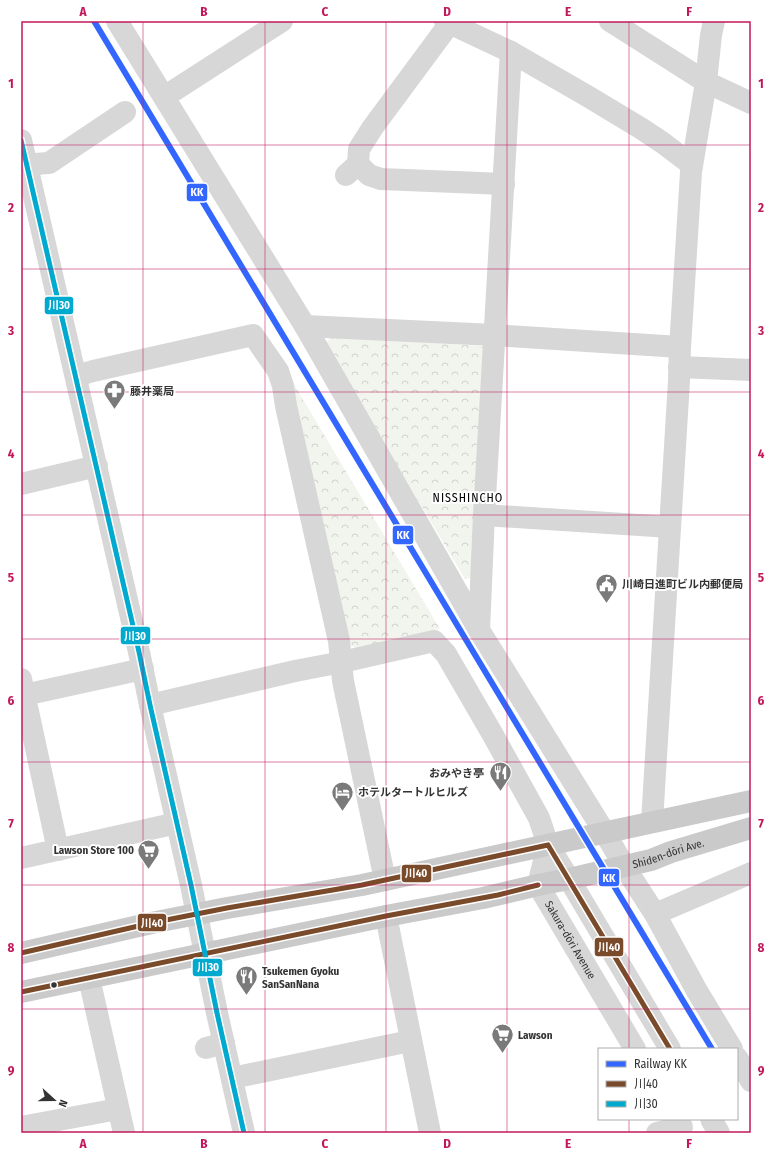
<svg xmlns="http://www.w3.org/2000/svg" width="772" height="1154" font-family="'Fira Sans Condensed','Noto Sans JP',sans-serif">
<style>
.forest{fill:url(#forest-crowns)}
.lines{fill:none;stroke-linecap:round;stroke-linejoin:round}
.minor{stroke:#d7d7d7;stroke-width:22}
.major{stroke:#cacaca;stroke-width:22}
.bus-1-casing{stroke:#fff;stroke-width:8}
.bus-2-casing{stroke:#fff;stroke-width:8}
.bus-1{stroke:#7a4b2a;stroke-width:5}
.bus-2{stroke:#00a9ce;stroke-width:5}
.rail-1-casing{stroke:#fff;stroke-width:9}
.rail-1{stroke:#36f;stroke-width:6}
.grid{fill:none;stroke:#c2185b;stroke-width:1;stroke-opacity:0.55}
.bus-dot{fill:#333;stroke:#fff;stroke-width:1.5}
.labels{text-anchor:middle;stroke-width:4;stroke-linejoin:round;paint-order:stroke}
.poi-label{font-size:11px;font-weight:bold;fill:#333;stroke:#fff;text-anchor:start}
.street-label{font-size:11px;fill:#333;stroke:#fff}
.neighbourhood-label{font-size:12px;letter-spacing:1px;fill:#000;stroke:#fff}
.line-badge{stroke:#fff;stroke-width:1.5}
.badge-label{font-size:11px;text-anchor:middle;font-weight:bold;fill:#fff}
.neatline{fill:none;stroke:#c2185b;stroke-width:1.5}
.grid-label{font-size:13px;text-anchor:middle;font-weight:bold;fill:#c2185b}
</style>
<defs>
<pattern id="forest-crowns" width="20" height="18" patternUnits="userSpaceOnUse"><rect width="20" height="18" fill="#f1f5ed"/><path d="M2 6a3 3 0 1 1 6 0M12 15a3 3 0 1 1 6 0" fill="none" stroke="#cfd2cc"/></pattern>
</defs>
<rect width="100%" height="100%" fill="#fff"/>
<path class="forest" d="M331,336L482,346L488,353L476,577L465,579L325,345Z
M292,381L440,629L355,648L347,643L288,383Z"/>
<g class="lines">
<g class="minor">
<path d="M117,21L305,326L479,630L605,833L624,866L655,914L697,991L732,1049"/>
<path d="M445,21L511,52L589,97L642,129L663,143L692,165"/>
<path d="M610,21L706,82L751,103"/>
<path d="M164,97L282,21"/>
<path d="M21,140L139,652L150,705L191,885L217,1013L244,1133"/>
<path d="M358,164L369,175L381,179L504,184"/>
<path d="M21,165L49,163L125,112"/>
<path d="M346,175L358,164L359,149L373,127L450,23"/>
<path d="M305,326L494,335L680,347"/>
<path d="M679,367L751,370"/>
<path d="M76,376L93,371L253,335L278,371L283,386L286,406L339,641L343,681L385,880"/>
<path d="M21,484L97,466"/>
<path d="M484,515L670,527"/>
<path d="M479,630L484,515L511,52"/>
<path d="M21,679L58,850"/>
<path d="M24,695L143,669"/>
<path d="M150,705L295,671L342,662L434,641L446,654L493,735L539,818L548,845L569,879L670,1049"/>
<path d="M652,822L679,381L680,347L681,332L691,172L706,82L711,35L714,21"/>
<path id="s1" d="M548,845L538,885L635,1049"/>
<path d="M21,858L177,823"/>
<path d="M655,914L751,873"/>
<path d="M386,916L430,1133"/>
<path d="M89,978L124,1133"/>
<path d="M206,1048L224,1043"/>
<path d="M737,1058L751,1081"/>
<path d="M232,1078L410,1041"/>
<path d="M711,1119L719,1133"/>
<path d="M21,1127L118,1109"/>
<path d="M657,1133L682,1127"/>
</g>
<g class="major">
<path d="M21,953L156,922L227,908L362,885L751,801"/>
<path id="s2" d="M21,992L386,916L483,898L538,885L569,879L651,860L671,852L751,828"/>
</g>
<defs>
<path id="bus-1" d="M548,845L670,1049
M21,953L156,922L227,908L362,885L548,845
M21,992L386,916L498,895L538,885"/>
<path id="bus-2" d="M21,140L139,652L150,705L191,885L217,1013L244,1133"/>
</defs>
<use href="#bus-1" class="bus-1-casing"/>
<use href="#bus-2" class="bus-2-casing"/>
<use href="#bus-1" class="bus-1"/>
<use href="#bus-2" class="bus-2"/>
<defs>
<path id="rail-1" d="M94,21L712,1049"/>
</defs>
<use href="#rail-1" class="rail-1-casing"/>
<use href="#rail-1" class="rail-1"/>
</g>
<path class="grid" d="M143,21V1133M265,21V1133M386,21V1133M507,21V1133M629,21V1049M21,145H751M21,269H751M21,392H751M21,515H751M21,639H751M21,762H751M21,885H751M21,1009H751M629,1119V1133"/>
<defs>
<symbol id="pharmacy-pin" viewBox="-11 -11 22 30"><path d="M0 17L-7.5 6A9.5 9.5 0 1 1 7.5 6Z" fill="#7a7a7a" stroke="#fff"/><path d="M-2-6h4v4h4v4h-4v4h-4v-4h-4v-4h4Z" fill="#fff"/></symbol>
<symbol id="civic-pin" viewBox="-11 -11 22 30"><path d="M0 17L-7.5 6A9.5 9.5 0 1 1 7.5 6Z" fill="#7a7a7a" stroke="#fff"/><path d="M-.6-6.5H3V-4.5H.6V-3L4-1V1h2V6H-6V1h2V-1L-.6-3ZM-1.2 2.5V6h2.4V2.5Z" fill="#fff"/></symbol>
<symbol id="restaurant-pin" viewBox="-11 -11 22 30"><path d="M0 17L-7.5 6A9.5 9.5 0 1 1 7.5 6Z" fill="#7a7a7a" stroke="#fff"/><path d="M-5-6h1v4h1v-4h1v4h1v-4h1v5L-1.5 .5V6h-2V.5L-5-1ZM5-6V6H3V1.5H1.5Q1.5-4 5-6Z" fill="#fff"/></symbol>
<symbol id="hotel-pin" viewBox="-11 -11 22 30"><path d="M0 17L-7.5 6A9.5 9.5 0 1 1 7.5 6Z" fill="#7a7a7a" stroke="#fff"/><path d="M-6-4.5h1.5V1H6V5H4.5V3h-9V5H-6ZM-4 0a1.8 1.8 0 1 1 3.6 0ZM.5 0V-2.5h3Q6-2.5 6 0Z" fill="#fff"/></symbol>
<symbol id="supermarket-pin" viewBox="-11 -11 22 30"><path d="M0 17L-7.5 6A9.5 9.5 0 1 1 7.5 6Z" fill="#7a7a7a" stroke="#fff"/><path d="M-6-5.5h2.5l.6 2H6L4.5 2H-2.5L-4.4-4H-6ZM-1.5 3.2a1.3 1.3 0 1 0 .1 0ZM3 3.2a1.3 1.3 0 1 0 .1 0Z" fill="#fff"/></symbol>
</defs>
<g fill-rule="evenodd">
<use href="#pharmacy-pin" x="102" y="378" width="25" height="34"/>
<use href="#civic-pin" x="594" y="572" width="25" height="34"/>
<use href="#restaurant-pin" x="488" y="760" width="25" height="34"/>
<use href="#hotel-pin" x="330" y="780" width="25" height="34"/>
<use href="#supermarket-pin" x="136" y="838" width="25" height="34"/>
<use href="#restaurant-pin" x="234" y="964" width="25" height="34"/>
<use href="#supermarket-pin" x="490" y="1022" width="25" height="34"/>
</g>
<circle class="bus-dot" cx="54" cy="985" r="3.5"/>
<g class="labels">
<g class="poi-label">
<text x="130" y="395">藤井薬局</text>
<text x="622" y="588">川崎日進町ビル内郵便局</text>
<text x="484" y="777" text-anchor="end">おみやき亭</text>
<text x="358" y="796">ホテルタートルヒルズ</text>
<text x="134" y="854" text-anchor="end">Lawson Store 100</text>
<text x="262" y="975">Tsukemen Gyoku<tspan x="262" dy="13">SanSanNana</tspan></text>
<text x="518" y="1039">Lawson</text>
</g>
<g class="street-label">
<text dy="4" stroke="none"><textPath href="#s2" startOffset="662">Shiden-dōri Ave.</textPath></text>
<text dy="4" stroke="none"><textPath href="#s1" startOffset="105">Sakura-dōri Avenue</textPath></text>
</g>
<g class="neighbourhood-label">
<text x="468" y="502">NISSHINCHO</text>
</g>
</g>
<g class="line-badge">
<rect x="186" y="183" width="22" height="19" rx="4" fill="#36f"/>
<rect x="44" y="296" width="30" height="19" rx="4" fill="#00a9ce"/>
<rect x="392" y="525" width="22" height="20" rx="4" fill="#36f"/>
<rect x="120" y="626" width="31" height="19" rx="4" fill="#00a9ce"/>
<rect x="401" y="864" width="31" height="19" rx="4" fill="#7a4b2a"/>
<rect x="598" y="868" width="22" height="19" rx="4" fill="#36f"/>
<rect x="137" y="913" width="30" height="19" rx="4" fill="#7a4b2a"/>
<rect x="594" y="937" width="30" height="20" rx="4" fill="#7a4b2a"/>
<rect x="192" y="958" width="31" height="19" rx="4" fill="#00a9ce"/>
</g>
<g class="badge-label">
<text x="197" y="196">KK</text>
<text x="59" y="309">川30</text>
<text x="403" y="539">KK</text>
<text x="135" y="640">川30</text>
<text x="416" y="877">川40</text>
<text x="609" y="882">KK</text>
<text x="152" y="927">川40</text>
<text x="609" y="951">川40</text>
<text x="208" y="971">川30</text>
</g>
<rect width="772" height="1154" fill="none" stroke="#ffffff" stroke-width="44"/>
<rect x="598" y="1048" width="140" height="72" fill="#ffffff" stroke="#adadad"/>
<rect x="606" y="1061" width="20" height="6" fill="#3366ff" stroke="#adadad"/>
<text x="634" y="1068" font-size="12" fill="#333333">Railway KK</text>
<rect x="606" y="1081" width="20" height="6" fill="#7a4b2a" stroke="#adadad"/>
<text x="634" y="1088" font-size="12" fill="#333333">川40</text>
<rect x="606" y="1101" width="20" height="6" fill="#00a9ce" stroke="#adadad"/>
<text x="634" y="1108" font-size="12" fill="#333333">川30</text>
<g transform="translate(54 1100) rotate(111)" stroke="#ffffff" stroke-width="3" paint-order="stroke">
<path d="M0-3L7 15L0 10L-7 15Z" fill="#333333"/>
<text y="-6" font-size="11" font-weight="bold" text-anchor="middle" fill="#333333">N</text>
</g>
<rect x="22" y="22" width="728" height="1110" class="neatline"/>
<g class="grid-label">
<text x="83" y="16">A</text>
<text x="204" y="16">B</text>
<text x="325" y="16">C</text>
<text x="447" y="16">D</text>
<text x="568" y="16">E</text>
<text x="689" y="16">F</text>
<text x="11" y="88">1</text>
<text x="761" y="88">1</text>
<text x="11" y="212">2</text>
<text x="761" y="212">2</text>
<text x="11" y="335">3</text>
<text x="761" y="335">3</text>
<text x="11" y="458">4</text>
<text x="761" y="458">4</text>
<text x="11" y="582">5</text>
<text x="761" y="582">5</text>
<text x="11" y="705">6</text>
<text x="761" y="705">6</text>
<text x="11" y="828">7</text>
<text x="761" y="828">7</text>
<text x="11" y="952">8</text>
<text x="761" y="952">8</text>
<text x="11" y="1075">9</text>
<text x="761" y="1075">9</text>
<text x="83" y="1148">A</text>
<text x="204" y="1148">B</text>
<text x="325" y="1148">C</text>
<text x="447" y="1148">D</text>
<text x="568" y="1148">E</text>
<text x="689" y="1148">F</text>
</g>
</svg>
